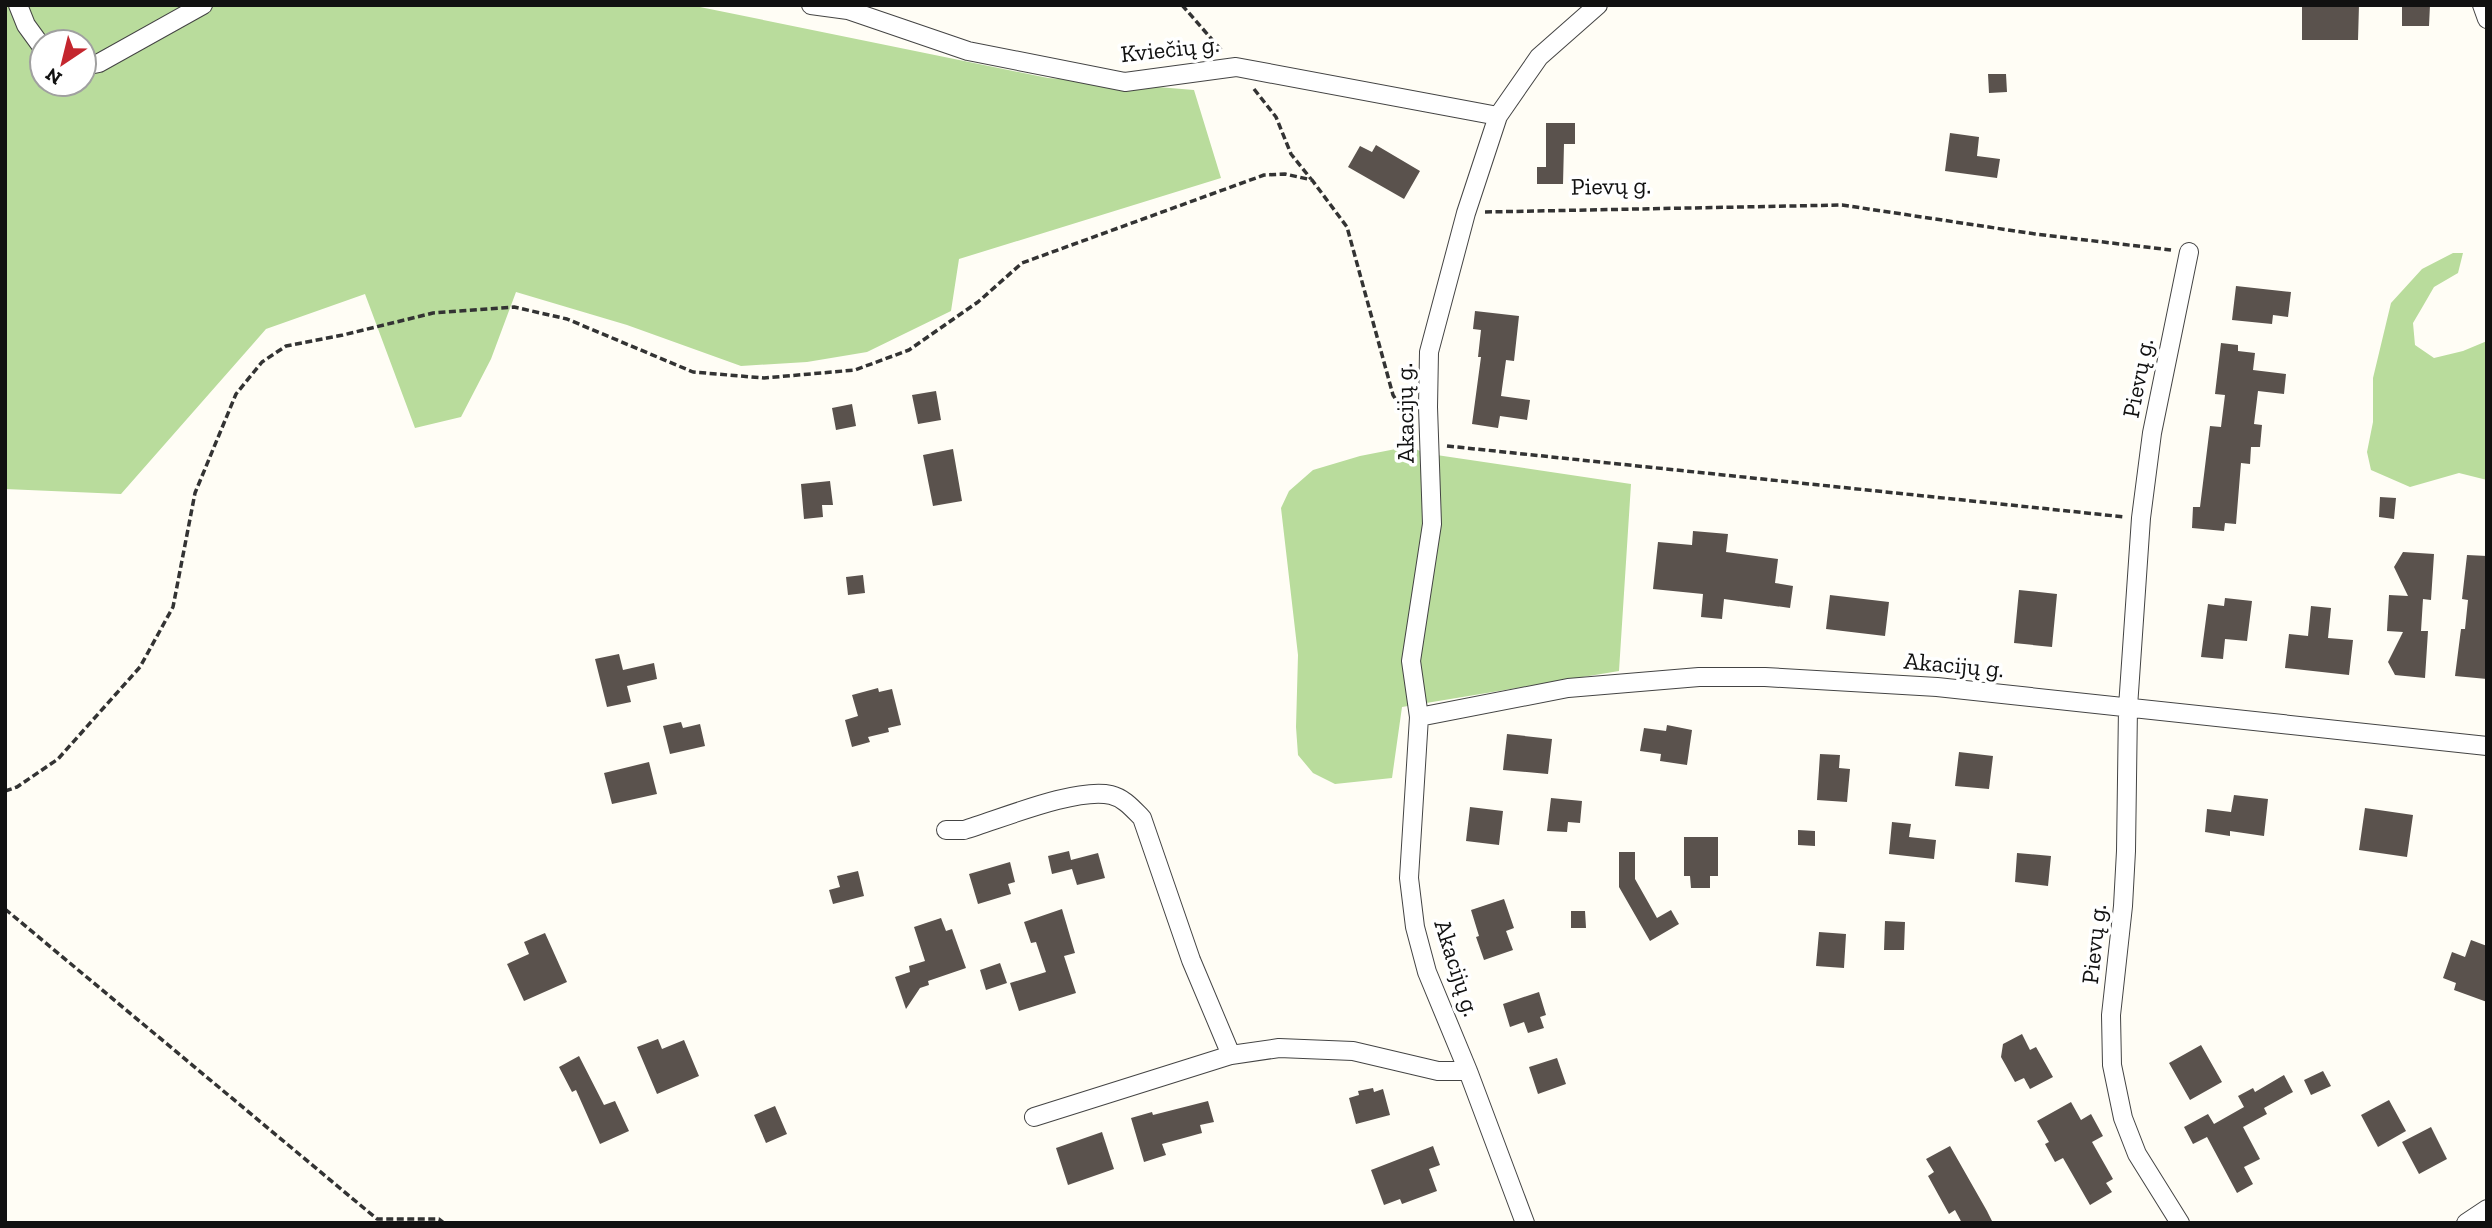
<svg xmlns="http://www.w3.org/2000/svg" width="2492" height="1228" font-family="'Zilla Slab',serif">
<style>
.forest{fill:#b9dc9c;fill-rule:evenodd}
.building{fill:#5a524d}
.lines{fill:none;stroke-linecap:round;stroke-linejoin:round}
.minor-casing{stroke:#444;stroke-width:20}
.path{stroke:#333;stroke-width:3.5;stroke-dasharray:7 3.5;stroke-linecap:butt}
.minor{stroke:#fff;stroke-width:18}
.labels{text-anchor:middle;stroke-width:7;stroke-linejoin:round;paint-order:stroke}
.street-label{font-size:24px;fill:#111;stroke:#fff}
</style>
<rect width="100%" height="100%" fill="#fffdf5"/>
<path class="forest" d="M5,5H690L1048,78L1194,90L1221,178L959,259L951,311L867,352L807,362L741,366L627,325L516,292L491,359L461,417L415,428L365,294L266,329L121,494L5,489ZM42,42H84V84H42Z
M2453,253H2463L2458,273L2434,287L2423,306L2413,323L2415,345L2434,358L2463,351L2487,341V480L2459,473L2410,487L2371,470L2367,452L2373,422V378L2391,303L2422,269Z
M1411,446L1423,453L1631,484L1619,671L1402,707L1392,778L1335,784L1313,773L1298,755L1296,727L1298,655L1281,508L1289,491L1313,470L1360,456Z"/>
<path class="building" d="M2302,5H2359L2358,40H2302Z
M2402,5H2430L2429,26H2402Z
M1988,74H2006L2007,92L1989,93Z
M1546,123H1575V144H1564L1563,184H1537V167H1546Z
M1950,133L1979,137L1977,156L2000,159L1997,178L1945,171Z
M1376,145L1420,171L1404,199L1348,167L1360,146L1372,152Z
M2236,286L2291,292L2288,317L2273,315L2272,324L2232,320Z
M1475,311L1519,316L1514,361L1506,360L1501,396L1530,400L1527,420L1500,416L1498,428L1472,424L1481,357H1478L1481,330L1473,329Z
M2221,343L2238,345V351L2255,353L2253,370L2286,374L2284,394L2258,391L2254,424L2262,425L2260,447H2251L2250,464L2241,463L2236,524L2225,523L2224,531L2192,528L2193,507H2200L2210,426L2221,427L2225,395L2215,394Z
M936,391L941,420L918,424L912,395Z
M852,404L856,426L836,430L832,408Z
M953,449L962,501L933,506L923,455Z
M830,481L833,505H822L823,517L804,519L801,484Z
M2380,497L2396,498L2394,519L2379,517Z
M1693,531L1728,534L1726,552L1778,559L1775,583L1793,586L1790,608L1724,599L1722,619L1701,617L1703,594L1653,589L1658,542L1692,545Z
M2403,552L2434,554L2431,600L2423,599L2421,631H2428L2425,678L2395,675L2388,662L2403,632L2387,631L2389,595L2408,596L2394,567Z
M2467,555L2487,556V679L2455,676L2461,629H2465L2468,600L2462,599Z
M863,575L865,593L848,595L846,577Z
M2019,590L2057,594L2052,647L2014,643Z
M1830,595L1889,602L1885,636L1826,629Z
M2225,598L2252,601L2247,641L2225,639L2223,659L2201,657L2208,604L2224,606Z
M2311,606L2331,608L2328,638L2353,640L2349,675L2285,668L2289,634L2308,636Z
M619,654L623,670L654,663L657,679L627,686L631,702L607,707L595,659Z
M878,688L879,692L892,689L901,725L888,728L889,732L868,737L870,742L852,747L845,720L858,716L852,695Z
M681,722L683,728L700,724L705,746L670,754L663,726Z
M1667,725L1692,730L1687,765L1660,761L1661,754L1640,751L1644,728L1666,731Z
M1507,734L1552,739L1548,774L1503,770Z
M1959,752L1993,756L1989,789L1955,786Z
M1820,754L1840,755L1839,768L1850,769L1847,802L1817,800Z
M649,762L657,794L612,804L604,773Z
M2234,795L2268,799L2264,836L2230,831V836L2205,832L2207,809L2231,812Z
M1551,798L1582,801L1580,823L1568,822L1567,832L1547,831Z
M1470,807L1503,811L1499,845L1466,841Z
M2365,808L2413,815L2407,857L2359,850Z
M1892,822L1911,824L1909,837L1936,840L1934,859L1889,854Z
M1798,830L1815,831V846L1798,845Z
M1684,837H1718V876H1710V888H1691L1690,876H1684Z
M1069,851L1071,860L1098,853L1105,878L1077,885L1072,869L1052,874L1048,856Z
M1619,852H1635V879L1657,918L1671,910L1679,924L1650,941L1619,887Z
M2017,853L2051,856L2048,886L2015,882Z
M1010,862L1015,882L1008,884L1011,894L978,904L969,874Z
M858,871L864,896L833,904L829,890L840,887L837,876Z
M1504,899L1514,928L1506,931L1513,950L1484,960L1476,937L1479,936L1471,910Z
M1062,909L1075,953L1064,956L1076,993L1019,1011L1010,983L1046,972L1036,942L1031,943L1024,922Z
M1571,911H1585L1586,928H1571Z
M941,918L946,931L952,929L966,968L928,981L929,985L920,988L906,1009L895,977L910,972L909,966L925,961L914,927Z
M1885,921L1905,922L1904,950H1884Z
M1819,932L1846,934L1844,968L1816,966Z
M545,933L567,982L524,1001L507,964L529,954L524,942Z
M2471,940L2487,946V1002L2454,990L2456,983L2443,978L2452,952L2465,957Z
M1000,963L1007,983L986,990L980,970Z
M1539,992L1546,1015L1540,1017L1544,1028L1528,1033L1524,1022L1510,1027L1503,1004Z
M2022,1034L2030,1050L2036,1047L2053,1077L2030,1089L2024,1078L2015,1082L2001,1057L2003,1044Z
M658,1039L662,1049L684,1040L699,1076L657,1094L637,1047Z
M2201,1045L2222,1082L2190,1100L2169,1063Z
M579,1056L604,1105L615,1101L629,1131L600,1144L576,1090L572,1092L559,1067Z
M1557,1058L1566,1084L1538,1094L1529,1067Z
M2323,1071L2331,1086L2311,1095L2304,1080Z
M2284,1075L2293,1092L2264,1108L2267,1114L2243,1127L2260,1159L2244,1167L2253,1184L2237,1193L2207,1137L2193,1144L2184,1127L2208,1114L2214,1124L2244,1107L2238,1096L2253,1088L2255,1092Z
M1373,1088L1374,1092L1383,1089L1390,1115L1356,1124L1349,1098L1359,1095L1358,1091Z
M2389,1100L2406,1131L2378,1147L2361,1115Z
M1208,1101L1214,1122L1200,1125L1202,1133L1162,1144L1166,1155L1144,1162L1131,1118L1152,1112L1153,1115Z
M2071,1102L2081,1120L2091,1114L2103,1136L2092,1142L2113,1179L2106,1183L2112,1192L2090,1205L2063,1158L2055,1162L2045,1144L2049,1142L2037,1121Z
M775,1106L787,1134L766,1143L754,1115Z
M2431,1127L2447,1159L2419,1174L2402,1142Z
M1102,1132L1114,1169L1068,1185L1056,1148Z
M1433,1146L1440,1165L1429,1169L1437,1191L1402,1204L1400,1199L1384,1205L1371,1170Z
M1950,1146L1987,1211L1993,1223H1962L1955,1210L1949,1214L1928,1176L1934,1172L1926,1159Z"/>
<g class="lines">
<defs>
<path id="minor" d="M18,5L26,25L42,47
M811,5L848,10L968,51L1125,82L1236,67L1498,116
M2482,5L2487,19
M84,66L99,63L203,5
M1419,717L1568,688L1699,677H1765L1937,687L2487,746
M946,830H964C1001,819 1076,787 1111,795C1124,798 1133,809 1142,818L1191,960L1231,1055
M1034,1117L1231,1055L1279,1048L1353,1051L1438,1071H1468
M1525,1223L1468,1071L1427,972L1415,927L1409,878L1419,717L1411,661L1432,524L1428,407L1429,352L1466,213L1498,116L1539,57L1598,5
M2180,1223L2137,1154L2123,1118L2112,1065L2111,1015L2123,906L2126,851L2128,707L2141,518L2152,433L2189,252
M2466,1223L2487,1209"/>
</defs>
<use href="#minor" class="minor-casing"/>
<path class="path" d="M1182,5L1222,51
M1254,89L1276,117L1291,154L1311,179
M1485,212L1842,205L2035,234L2171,250
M1447,446L2125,517
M5,791L17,787L58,759L140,667L173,607L195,493L236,394L262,362L286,346L343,335L433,313L514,307L567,319L693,372L764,378L855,370L909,350L978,302L1022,263L1264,175L1285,174L1312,180L1347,227L1393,395L1411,423
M5,909L377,1219H439L444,1223"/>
<use href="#minor" class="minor"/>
</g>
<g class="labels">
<g class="street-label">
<text transform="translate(1170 49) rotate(-6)" y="8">Kviečių g.</text>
<text transform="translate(1611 186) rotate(-1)" y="8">Pievų g.</text>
<text transform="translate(2138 378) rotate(-79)" y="8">Pievų g.</text>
<text transform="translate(1405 413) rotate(-91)" y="8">Akacijų g.</text>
<text transform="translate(1954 665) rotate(5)" y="8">Akacijų g.</text>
<text transform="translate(2094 944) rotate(-84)" y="8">Pievų g.</text>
<text transform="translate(1457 968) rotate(72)" y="8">Akacijų g.</text>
</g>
</g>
<rect width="2492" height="1228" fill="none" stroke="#111111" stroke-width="14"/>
<g transform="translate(63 63) rotate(215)"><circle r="33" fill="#ffffff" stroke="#a0a0a0" stroke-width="2"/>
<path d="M0-5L12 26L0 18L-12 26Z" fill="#c4262e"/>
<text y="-10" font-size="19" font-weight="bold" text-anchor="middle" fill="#111111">N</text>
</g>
</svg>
